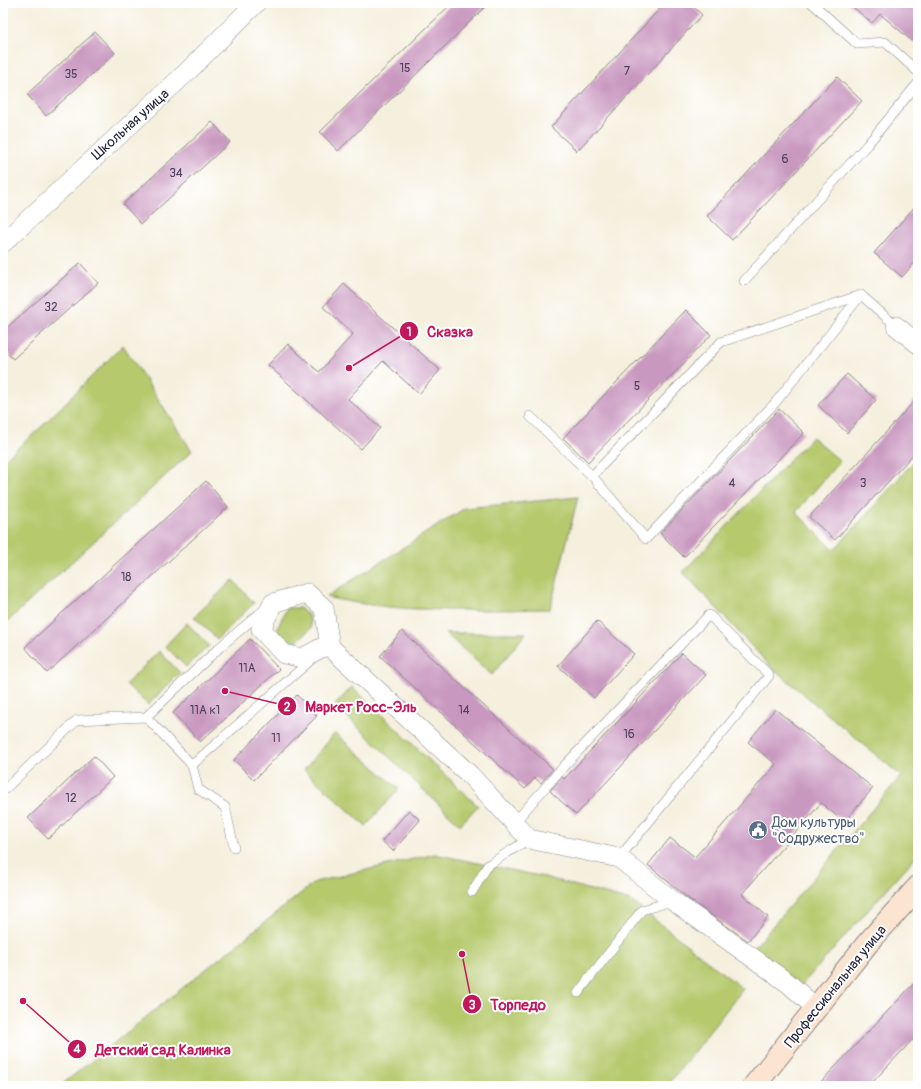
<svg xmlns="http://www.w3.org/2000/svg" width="921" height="1089" font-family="Pangolin,sans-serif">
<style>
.green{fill:#b6c96d;stroke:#6c7654}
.building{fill:#c998c0}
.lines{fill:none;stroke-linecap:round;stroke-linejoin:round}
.service-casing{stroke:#8c888c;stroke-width:10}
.minor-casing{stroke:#8c888c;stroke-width:20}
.secondary-casing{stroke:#8c888c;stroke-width:24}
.service{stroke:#fff;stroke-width:9}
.minor{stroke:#fff;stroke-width:19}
.secondary{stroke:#fce5d0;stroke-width:22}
.labels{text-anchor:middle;stroke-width:4;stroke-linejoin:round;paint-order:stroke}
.number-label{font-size:12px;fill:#4c405c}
.street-label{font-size:14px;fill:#22223b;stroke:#fff}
.service-label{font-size:14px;fill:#4e5e75;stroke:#fff;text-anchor:start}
.leader{fill:none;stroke:#c2185b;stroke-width:1.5}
.callout-dot{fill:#c2185b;stroke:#fff;stroke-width:1.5}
.mark-label{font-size:12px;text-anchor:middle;font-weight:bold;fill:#fff}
.callout-label{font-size:15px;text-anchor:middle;font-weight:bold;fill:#c2185b;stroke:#fff;stroke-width:4;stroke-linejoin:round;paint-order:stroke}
</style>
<rect width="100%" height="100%" fill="#fff"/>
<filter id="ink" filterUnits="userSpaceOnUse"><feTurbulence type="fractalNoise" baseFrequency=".025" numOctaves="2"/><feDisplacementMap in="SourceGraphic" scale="8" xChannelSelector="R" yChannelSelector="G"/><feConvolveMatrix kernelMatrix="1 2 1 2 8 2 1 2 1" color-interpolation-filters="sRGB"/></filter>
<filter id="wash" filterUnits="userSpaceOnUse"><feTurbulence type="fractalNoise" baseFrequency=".012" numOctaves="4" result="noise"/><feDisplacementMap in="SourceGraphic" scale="16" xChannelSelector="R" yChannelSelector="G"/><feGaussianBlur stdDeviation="0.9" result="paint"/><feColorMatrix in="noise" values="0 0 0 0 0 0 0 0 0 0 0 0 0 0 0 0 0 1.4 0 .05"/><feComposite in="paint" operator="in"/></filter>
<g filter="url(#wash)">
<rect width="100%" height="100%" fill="#f5efdd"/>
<path class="green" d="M123,345L192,451L7,622L3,618V461L38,430Z
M812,437L840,461L796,512L834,550L918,457V854L799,988L751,951L901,776L769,665L683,572Z
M578,497L550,609C476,610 399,614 326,597L465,508Z
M233,580L254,603L217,639L194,617Z
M287,608H300L309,616L311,628L297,642L283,639L277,629Z
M187,623L209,646L186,667L165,646Z
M445,633H526L492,675Z
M159,651L180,673L148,705L126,684Z
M352,687L478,806L460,825L335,705Z
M335,733L399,789L366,826L304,770Z
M435,854L544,877L631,901L743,989L667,1086H60L315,882Z"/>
<g id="blocks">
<path class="building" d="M452,3H489L338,151L320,132Z
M665,3H690L702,15L577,151L551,127Z
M848,3H918V46L880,14L872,23Z
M95,32L115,53L46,116L27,94Z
M837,77L862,101L732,240L707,216Z
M212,122L230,142L141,224L123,204Z
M918,203V259L902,277L874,253Z
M80,263L98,283L13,359L3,348V331Z
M344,284L440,370L419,394L383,361L348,399L380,428L361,449L268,365L288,344L319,372L353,334L323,307Z
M686,310L711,335L588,462L563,438Z
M847,374L876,400L847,433L818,405Z
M918,397V449L835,540L809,517Z
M779,409L804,433L684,557L660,533Z
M206,481L228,507L47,673L25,647Z
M597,621L634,654L594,698L558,666Z
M402,631L553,769L541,783L535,778L525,789L380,656Z
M250,639L279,669L200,742L173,713Z
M682,653L706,675L576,815L550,791L562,777L564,779Z
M297,695L317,716L254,780L234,760Z
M775,709L873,788L844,822L821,803L742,894L768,917L748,941L690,900L648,865L670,838L695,857L776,764L748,742Z
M94,756L113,777L48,839L28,818Z
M409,810L420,820L393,851L382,841Z
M918,979V1034L869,1086H817Z"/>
</g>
</g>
<g filter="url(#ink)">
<use href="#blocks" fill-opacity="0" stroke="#8c888c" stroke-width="1"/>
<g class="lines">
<defs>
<path id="service" d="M812,3L857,44L885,42L918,72
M744,281L867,145L918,83
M530,416L592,476L646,539L775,403L861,295
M592,476L721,342L861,295L896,326
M146,717L192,765L311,660
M192,765L198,789L225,807L234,847
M3,791L77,720L146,717L220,647L265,609
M514,823L564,766L709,615L769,675
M619,858L769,676
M472,892L488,865L529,839
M578,993L642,910L673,901"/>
<path id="minor" d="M3,243L188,71L256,3
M896,326L918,344
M329,644L302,658L284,654L261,629L273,603L307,593L324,608L330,647L470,775L529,839L619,858L673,901L788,983L816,1008"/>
<path id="secondary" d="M754,1086L867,944L918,887"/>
</defs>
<use href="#service" class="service-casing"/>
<use href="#minor" class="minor-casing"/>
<use href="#secondary" class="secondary-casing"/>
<use href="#service" class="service"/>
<use href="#minor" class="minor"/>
<use href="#secondary" class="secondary"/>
</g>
</g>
<defs>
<symbol id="civic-disc" viewBox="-11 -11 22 22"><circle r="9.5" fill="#5c6f8a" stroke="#fff"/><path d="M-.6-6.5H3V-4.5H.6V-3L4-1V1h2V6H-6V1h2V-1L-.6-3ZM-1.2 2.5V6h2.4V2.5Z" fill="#fff"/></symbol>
</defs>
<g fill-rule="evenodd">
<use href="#civic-disc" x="747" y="819" width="22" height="22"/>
</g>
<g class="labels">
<g class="number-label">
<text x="405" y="72">15</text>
<text x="627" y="75">7</text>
<text x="71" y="78">35</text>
<text x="785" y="163">6</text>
<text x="176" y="177">34</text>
<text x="51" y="311">32</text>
<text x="637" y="390">5</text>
<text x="732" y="487">4</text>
<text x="863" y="487">3</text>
<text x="126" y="581">18</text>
<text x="247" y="672">11А</text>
<text x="205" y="714">11А к1</text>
<text x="464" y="714">14</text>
<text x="629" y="738">16</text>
<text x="276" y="742">11</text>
<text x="71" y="802">12</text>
</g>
<g class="street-label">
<text transform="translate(130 124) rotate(-42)" y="5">Школьная улица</text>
<text transform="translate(835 986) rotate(-51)" y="5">Профессиональная улица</text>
</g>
<g class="service-label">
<text x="772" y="827">Дом культуры<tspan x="772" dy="16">"Содружество"</tspan></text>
</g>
</g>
<path class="leader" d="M349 368L409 331M225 691L287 706M462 954L472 1004M23 1001L77 1049"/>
<g class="callout-dot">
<circle cx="349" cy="368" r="4"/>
<circle cx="225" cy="691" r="4"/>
<circle cx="462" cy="954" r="4"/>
<circle cx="23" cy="1001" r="4"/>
<circle cx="409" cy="331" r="10"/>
<circle cx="287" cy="706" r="10"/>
<circle cx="472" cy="1004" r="10"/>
<circle cx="77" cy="1049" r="10"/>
</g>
<g class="mark-label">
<text x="409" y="336">1</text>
<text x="287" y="711">2</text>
<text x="472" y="1009">3</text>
<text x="77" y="1053">4</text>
</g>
<g class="callout-label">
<text x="450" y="337">Сказка</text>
<text x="361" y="712">Маркет Росс-Эль</text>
<text x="518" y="1010">Торпедо</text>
<text x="163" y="1055">Детский сад Калинка</text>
</g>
<rect width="921" height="1089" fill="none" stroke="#fff" stroke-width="16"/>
</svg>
